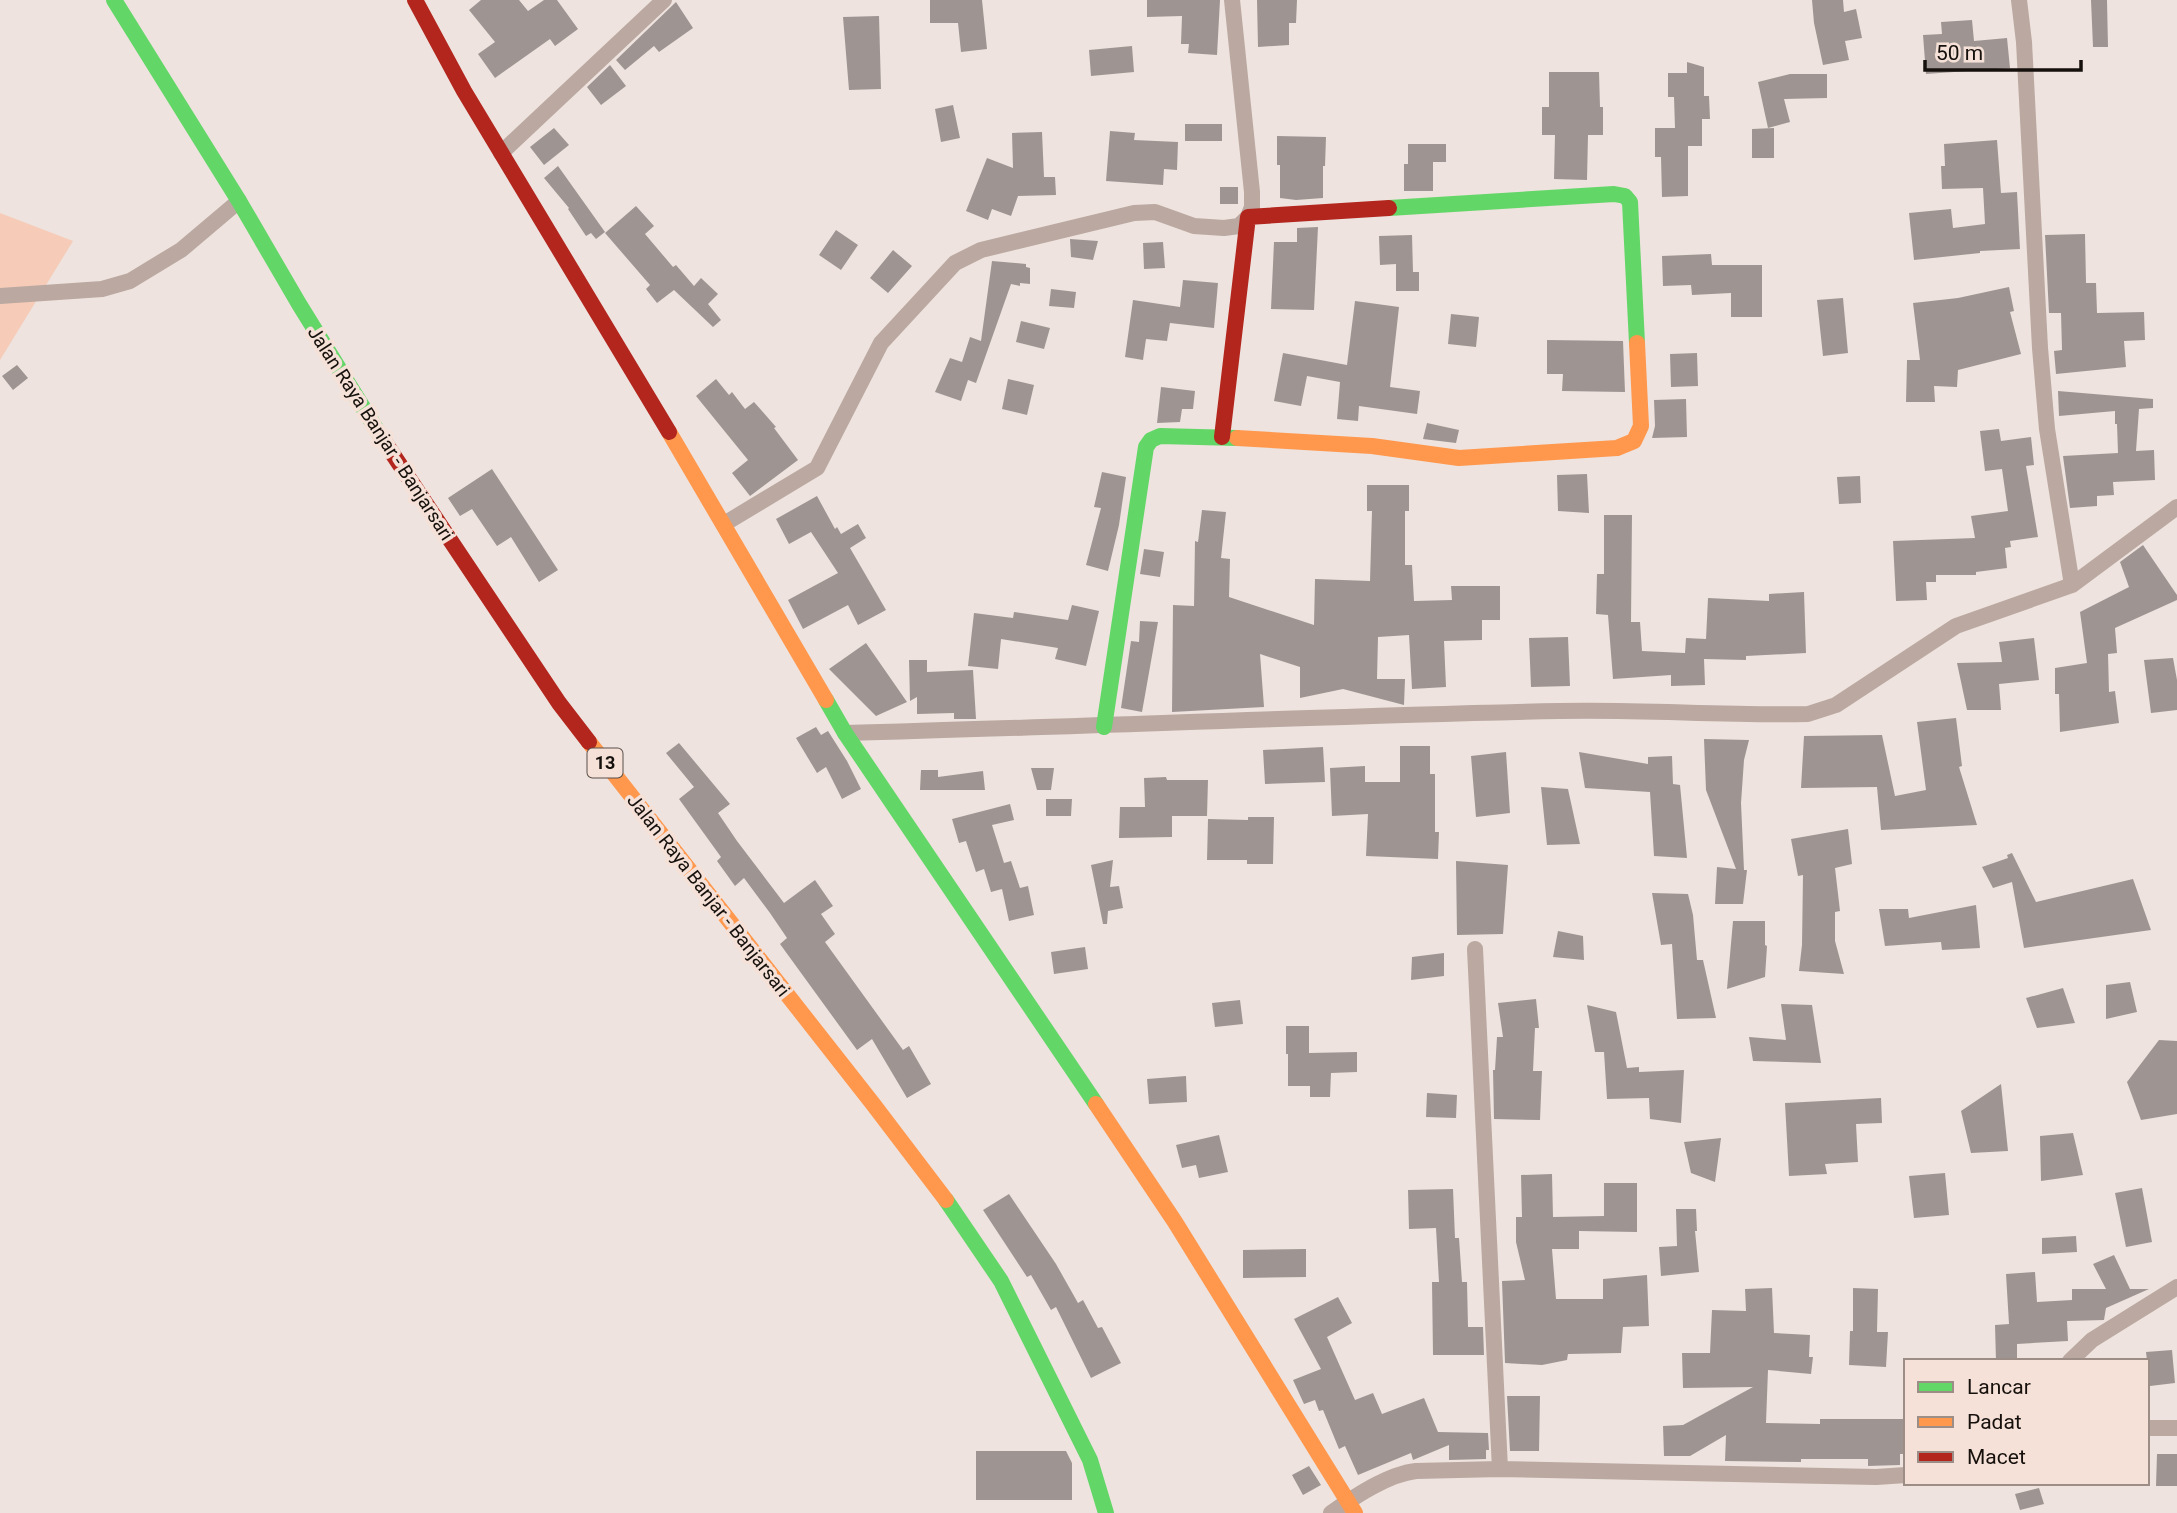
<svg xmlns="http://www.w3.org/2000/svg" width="2177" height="1513" font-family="Roboto,sans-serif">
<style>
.green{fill:#f6cbb8}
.building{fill:#9e9592}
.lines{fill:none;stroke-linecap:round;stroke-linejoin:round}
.street{stroke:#baa8a1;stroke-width:16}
.fast{stroke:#63d668;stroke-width:16}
.slow{stroke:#ff974d;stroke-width:16}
.jam{stroke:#b3261e;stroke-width:16}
.labels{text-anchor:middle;stroke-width:7;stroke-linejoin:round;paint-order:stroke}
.shield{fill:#f5e1d7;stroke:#594f4a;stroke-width:2}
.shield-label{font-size:18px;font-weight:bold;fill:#16100d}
.street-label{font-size:19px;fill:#16100d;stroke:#f5e1d7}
</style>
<rect width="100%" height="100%" fill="#eee3de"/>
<path class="green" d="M0,213L73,241L0,360Z"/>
<path class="building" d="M481,0H519L528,11L544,0H557L578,29L555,46L550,39L495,78L478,54L495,42L469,10Z
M930,0H982L987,49L961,52L958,23H930Z
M1147,0H1220L1217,55L1188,53L1189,44H1181L1182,16L1147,17Z
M1257,0H1297L1296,23H1289V45L1258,47Z
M1812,0H1843L1844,12L1856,9L1862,38L1845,41L1849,60L1823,65L1814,23Z
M2091,0H2107L2108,47H2093Z
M676,2L693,28L659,52L654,46L625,70L616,60Z
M879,16L881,89L849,90L843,17Z
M1972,20L1974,41L2007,38L2010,68L1926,74L1923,35L1942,34L1941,22Z
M1132,46L1134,72L1091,76L1089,50Z
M1687,62L1704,67V96H1709L1710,119H1702V146H1688V196L1662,197L1661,157H1655V128H1675L1674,97H1668V73H1687Z
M610,65L626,86L601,105L587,87Z
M1549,72H1599L1600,107H1603V135H1588L1587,180L1554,179L1555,135H1542V107H1549Z
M1790,74H1827V98L1784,99L1790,122L1768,128L1758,82Z
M953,105L960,138L941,142L935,109Z
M1185,124H1222V141H1185Z
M554,128L569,145L544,165L530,147Z
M1774,128V158H1752V129Z
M1110,131L1135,133L1134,140L1178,142L1177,170L1164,169L1163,185L1106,181Z
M1042,132L1044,177H1055L1056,195L1018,196L1011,216L992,209L988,220L966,211L987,158L1013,168L1012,133Z
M1277,136L1326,137L1325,166H1323V198L1296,200L1280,198V165H1277Z
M1997,140L2001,193L2017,192L2020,249L1980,251V253L1914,260L1909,213L1951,209L1953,228L1985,224L1983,188L1942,189L1941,166H1945L1944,144Z
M1408,144H1446V162H1433V191H1404V164H1408Z
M558,166L605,232L596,239L591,233L586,236L568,209L569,208L544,178Z
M1220,187H1238V204H1220Z
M636,206L654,226L645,234L673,267L676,265L694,286L701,278L718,294L708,304L721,320L713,327L674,290L657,303L646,289L650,285L605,233Z
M1318,227L1314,310L1271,309L1274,242H1297V228Z
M836,230L858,245L841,270L819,255Z
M2085,234L2086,283H2096L2097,313L2144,312L2145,340L2124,341L2126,367L2056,374L2054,351L2062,350L2061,313H2049L2045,235Z
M1412,235L1413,272H1419V291H1396V264L1380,265L1379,236Z
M1070,239L1098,241L1093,260L1071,257Z
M1163,242L1165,268L1144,269L1143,243Z
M893,250L912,266L888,293L870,278Z
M1711,254L1712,265H1762V317H1731V293L1692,295L1691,285L1663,286L1662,256Z
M992,261L1026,264V267L1030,268V284L1020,283V286L1011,284L976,383L968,380L961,401L935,392L950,358L962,362L970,337L981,341Z
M1183,280L1218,283L1214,328L1170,323L1167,341L1146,339L1143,360L1125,357L1133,300L1180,307Z
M2009,287L2014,311L2010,312L2021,354L1958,370L1957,387L1934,386L1935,402H1906L1907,360H1920L1913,303L1958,298Z
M1051,289L1076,292L1074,308L1049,306Z
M1843,298L1848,353L1823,356L1817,300Z
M1355,301L1399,307L1390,387L1420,391L1417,414L1359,406L1358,421L1337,419L1340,382L1307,376L1301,406L1274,401L1283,353L1347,365Z
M1451,314L1479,317L1476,347L1448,344Z
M1021,321L1050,328L1044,349L1016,342Z
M1547,340L1623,341L1625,392L1562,391L1563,374H1547Z
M1697,353L1698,386L1671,387L1670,354Z
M17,365L28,378L13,390L2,376Z
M716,379L729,395L732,392L745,409L754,402L776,427L774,428L798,460L750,496L732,473L748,460L696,396Z
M1008,379L1034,385L1027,415L1002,409Z
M1161,387L1195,391L1193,409H1182L1180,422L1157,423Z
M2058,391L2153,399V408L2139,409L2136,451L2154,450L2155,480L2113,482L2114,495L2097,496V506L2070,508L2063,456L2118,453L2117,424H2115V411L2059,416Z
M1686,399L1687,437L1652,438L1655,426L1654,400Z
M1427,423L1459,430L1456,443L1423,439Z
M1999,429L2001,441L2031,437L2034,465L2026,466L2038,537L2010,541L2011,547L2005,548L2007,568L1976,572V575H1936V582H1926L1927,600L1896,601L1893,541L1975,538L1971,516L2008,511L2002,469L1985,471L1980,431Z
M492,469L558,570L539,582L511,537L497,546L472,509L460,516L448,498Z
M1102,472L1126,477L1119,525L1108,571L1086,565L1101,508L1094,507Z
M1587,474L1589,513L1558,511L1557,475Z
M1860,476L1861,503L1839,504L1837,477Z
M1367,485H1409V511H1405V565H1412L1414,601L1452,600L1451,586H1500V620H1482V640L1444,641L1446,687L1412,689L1409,635L1378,637L1377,679H1405L1404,705L1343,689L1300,698V667L1260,654L1264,707L1172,712L1173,605L1194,606L1195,541L1198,542L1202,510L1226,512L1221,558L1230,559L1229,597L1314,625L1315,579L1370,581L1372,511H1367Z
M817,496L835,529L837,527L841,534L858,524L866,538L850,548L886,610L858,625L848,605L803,629L788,600L838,573L811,532L789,544L776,519Z
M1604,515H1632L1631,622H1640L1642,651L1685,653L1686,638L1706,639L1708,598L1769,601V594L1804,592L1806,653L1746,656V660L1704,659L1705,685L1671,686V675L1613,679L1608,615L1596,614L1597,574H1604Z
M2143,545L2177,595V600L2115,628L2117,653L2108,654L2109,692L2115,691L2119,723L2060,732L2059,694H2055V668L2087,663L2080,612L2129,587L2120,562Z
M1144,549L1164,552L1160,577L1140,574Z
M1072,605L1099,611L1086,666L1055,659L1058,648L1001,639L998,669L968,666L974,613L1013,618L1014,612L1068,620Z
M1140,621L1158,622L1142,712L1121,708L1131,641L1139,642Z
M1568,637L1570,686L1531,687L1529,638Z
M2034,638L2039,680L1999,684L2001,710H1967L1957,663L2002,662L1999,642Z
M866,643L907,702L876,716L829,669Z
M2173,658L2177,680V710L2151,713L2144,660Z
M909,660H927V672L973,670L976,719H954V713L917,714V697L910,701Z
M1956,718L1962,766L1959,767L1977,825L1881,830L1877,787L1801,788L1804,736L1882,735L1895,796L1926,790L1917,722Z
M816,727L821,735L828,731L847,761L861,789L842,799L826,767L817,773L796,738Z
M1704,739L1749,740L1744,760L1741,803L1744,870H1747L1743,904H1715L1717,867L1736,869L1706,790Z
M679,743L730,804L718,813L737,841L784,903L815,880L833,906L821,914L835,934L825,942L903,1050L909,1046L931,1084L907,1098L872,1039L857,1050L780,944L787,938L770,913L744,878L735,886L717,861L721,857L679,799L694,787L666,753Z
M1400,746H1430V774H1435V832H1439L1438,859L1366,856L1368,814L1332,816L1330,768L1365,766V782H1400Z
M1323,747L1325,782L1265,784L1263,750Z
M1506,752L1510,813L1476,817L1471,756Z
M1579,752L1648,764V757L1672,756L1673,784L1680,785L1687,858L1654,856L1650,792L1585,788Z
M1031,768H1054L1051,790H1037Z
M921,770H938V777L983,771L985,790H920Z
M1166,777L1167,780H1208L1207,816H1172V837L1119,838L1120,807H1145L1144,778Z
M1541,787L1568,789L1580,844L1547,845Z
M1046,799H1072L1071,816H1046Z
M1010,804L1014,820L992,825L1004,863L1011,861L1020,888L1028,886L1034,915L1009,921L1002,889L991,892L984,869L976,872L966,841L959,843L952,819Z
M1248,817H1274L1273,864H1247V860H1207L1208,819L1248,820Z
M1848,829L1852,864L1835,868L1840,911L1835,912V941L1844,974L1799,971L1802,945L1803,875L1798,876L1791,839Z
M2012,853L2036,902L2133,879L2151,930L2024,948L2012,882L1993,888L1982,867L2008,858L2007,855Z
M1113,860L1110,887L1119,886L1123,908L1108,911L1107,924H1103L1091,865Z
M1456,861L1508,865L1503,934L1457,935Z
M1652,893L1688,894L1693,915L1697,960H1703L1716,1018L1677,1019L1672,944L1661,945Z
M1976,905L1980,948L1942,950L1941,942L1885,946L1879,909H1908L1909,918Z
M1733,921H1765V945L1767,946L1765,977L1727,989Z
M1558,931L1583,936L1584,960L1553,957Z
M1085,947L1088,969L1054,974L1051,952Z
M1444,953V976L1411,980L1412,957Z
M2130,982L2137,1012L2106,1019V985Z
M2063,988L2075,1023L2037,1028L2026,998Z
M1536,999L1539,1028H1535L1533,1071H1542L1540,1120L1494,1119L1493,1070H1495L1497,1037H1503L1498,1003Z
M1240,1000L1243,1024L1215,1027L1212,1003Z
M1781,1004L1812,1005L1821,1063L1753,1061L1749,1037L1786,1040Z
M1587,1005L1616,1012L1627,1068L1639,1067V1072L1684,1070L1681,1123L1650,1119L1649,1098L1607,1099L1604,1052H1595Z
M1286,1026H1309V1053L1357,1052V1072L1331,1073L1330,1097H1310V1086H1288V1054H1286Z
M2159,1040L2177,1041V1114L2141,1120L2127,1082Z
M1186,1076L1187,1102L1149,1104L1147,1079Z
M2001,1084L2008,1151L1971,1153L1961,1111Z
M1427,1093L1457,1095L1456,1118L1426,1117Z
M1881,1098L1882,1123L1856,1124L1858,1162L1825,1164L1827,1174L1789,1176L1785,1103Z
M2073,1133L2083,1175L2041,1181L2040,1136Z
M1219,1135L1228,1172L1199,1178L1196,1165L1182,1168L1176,1145Z
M1721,1138L1715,1182L1691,1173L1684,1142Z
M1945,1173L1949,1215L1914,1218L1909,1176Z
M1552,1174L1553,1217L1604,1216V1183H1637V1232L1579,1231V1249H1552L1556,1299H1603V1279L1647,1275L1649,1326L1623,1327L1621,1353L1568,1354L1567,1360L1542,1365L1505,1363L1502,1281L1525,1280L1516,1242V1217H1522L1521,1175Z
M2142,1188L2152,1242L2126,1247L2115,1193Z
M1453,1189L1455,1238H1459L1462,1282H1467L1468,1327H1483L1484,1355H1433L1432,1282H1439L1436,1228L1409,1229L1408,1190Z
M1009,1194L1056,1264L1078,1303L1083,1300L1098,1328L1102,1327L1121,1363L1091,1378L1056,1307L1051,1310L1031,1275L1027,1277L983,1210Z
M1676,1209H1696L1697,1231H1695L1699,1272L1661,1276L1659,1247L1677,1246Z
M2076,1236L2077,1252L2042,1254V1238Z
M1306,1249V1277L1243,1278V1250Z
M2114,1255L2130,1289H2149L2106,1308L2104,1320L2067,1321L2068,1341L2017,1344V1361H1996L1995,1325L2009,1324L2006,1274L2035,1272L2037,1302L2072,1300V1289H2106L2093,1264Z
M1772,1288L1774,1333L1810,1335L1809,1357H1813L1811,1374L1768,1370L1766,1423L1820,1424V1419H1906V1454H1900V1465L1868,1466V1459H1801V1462L1725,1461L1726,1435L1690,1456H1664L1663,1426L1683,1425L1753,1387L1683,1388L1682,1353H1710L1712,1310L1746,1311L1745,1289Z
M1853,1288L1878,1289L1877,1332H1888L1886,1367L1849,1365L1850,1331H1853Z
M1338,1297L1352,1323L1327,1337L1355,1400L1373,1393L1382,1414L1424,1398L1438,1432L1488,1433L1489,1450H1486V1459L1449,1460V1445L1413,1460L1411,1453L1358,1475L1345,1446L1339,1449L1323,1410L1319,1411L1315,1400L1304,1404L1293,1380L1321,1369L1294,1319Z
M2172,1350L2175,1383L2150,1386L2146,1352Z
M1507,1396H1540L1539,1451H1510Z
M976,1451H1066L1072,1463V1500H976Z
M2157,1454H2177V1486H2156Z
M1309,1466L1321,1485L1303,1495L1292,1475Z
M2039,1488L2044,1504L2020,1510L2015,1494Z"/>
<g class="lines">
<path class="street" d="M2019,0L2024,42L2040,348L2047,429L2072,585
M501,153L664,0
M0,296L102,289L130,281L181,250L239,201
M724,524L817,468L881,343L955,263L981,250L1134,213L1155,212L1194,226L1224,228L1239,226L1248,217L1252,207V192L1232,0
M845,733C1083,727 1321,716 1559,711C1642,709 1725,716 1808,714L1836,705L1956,626L2072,585L2177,507
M1475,949L1500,1469
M2070,1361L2092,1340L2177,1287
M2147,1428H2177
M1331,1513C1354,1497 1388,1474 1416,1471L1500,1469L1876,1477L1906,1475"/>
<path class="fast" d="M114,0L239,201L299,304L380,435
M1389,208L1614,194L1625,196L1630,202L1637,343
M826,700L845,733L1096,1104
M1104,727L1146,447L1151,440L1160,436L1237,438
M946,1200L1001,1281L1090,1460L1106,1513"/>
<path class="slow" d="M669,432L826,700
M1237,438L1372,446L1459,458L1617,448L1634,441L1641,426L1637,343
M589,742L873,1104L946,1200
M1096,1104L1175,1222L1355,1513"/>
<path class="jam" d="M415,0L464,91L669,432
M380,435L559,703L589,742
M1222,437L1248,217L1389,208"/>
</g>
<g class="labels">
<rect class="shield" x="587.5" y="748.5" width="35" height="29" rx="5"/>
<g class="shield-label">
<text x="605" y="769">13</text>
</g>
<g class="street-label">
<text transform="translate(381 433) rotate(57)" y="7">Jalan Raya Banjar - Banjarsari</text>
<text transform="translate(709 895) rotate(52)" y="7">Jalan Raya Banjar - Banjarsari</text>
</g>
</g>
<rect x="1904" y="1359" width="245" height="126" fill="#f5e1d7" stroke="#9c8d86" stroke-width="2"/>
<rect x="1918" y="1382" width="35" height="10" fill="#63d668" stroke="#9c8d86" stroke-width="2"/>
<text x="1967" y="1394" font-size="21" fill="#16100d">Lancar</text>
<rect x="1918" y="1417" width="35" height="10" fill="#ff974d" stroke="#9c8d86" stroke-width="2"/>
<text x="1967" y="1429" font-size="21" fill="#16100d">Padat</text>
<rect x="1918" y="1452" width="35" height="10" fill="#b3261e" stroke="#9c8d86" stroke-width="2"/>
<text x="1967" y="1464" font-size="21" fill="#16100d">Macet</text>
<path d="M1925 60v10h156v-10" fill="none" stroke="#16100d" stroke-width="3.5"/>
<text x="1936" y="60" font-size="21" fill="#16100d" stroke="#f5e1d7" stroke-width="5" paint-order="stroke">50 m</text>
</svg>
